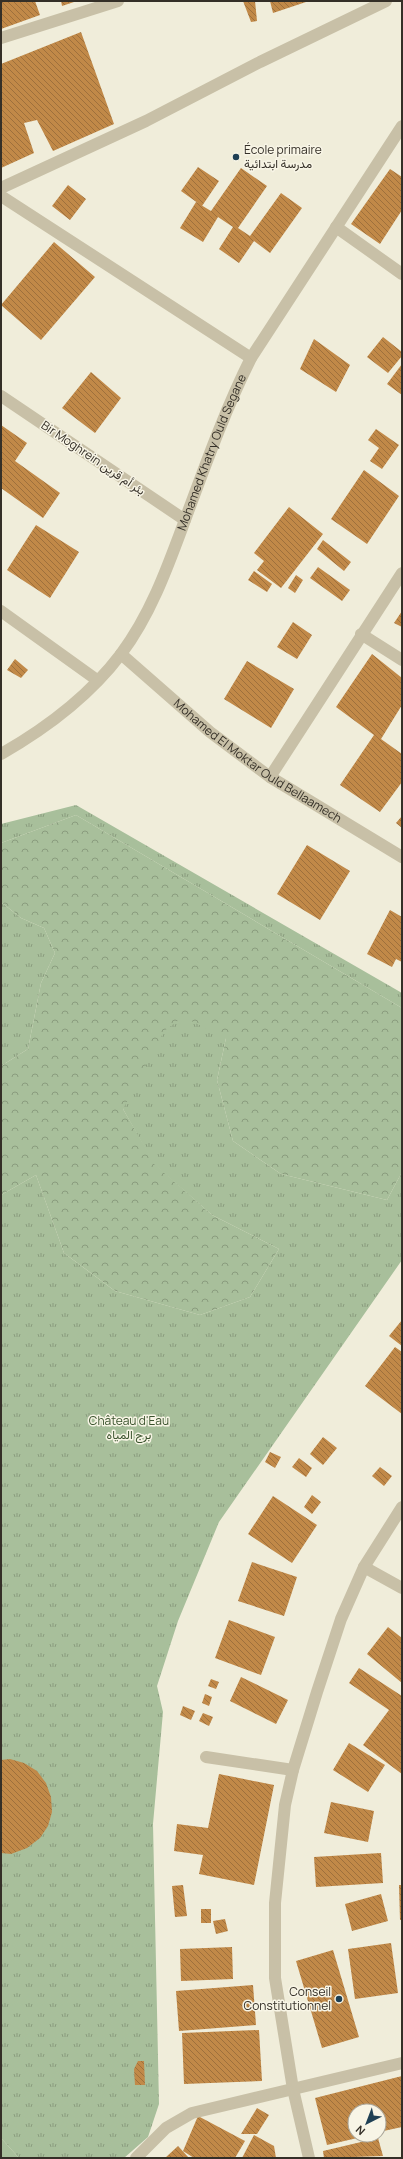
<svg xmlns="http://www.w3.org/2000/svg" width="403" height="2159" font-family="Manrope,Vazirmatn,sans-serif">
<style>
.forest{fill:url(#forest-crowns)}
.park{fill:url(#park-tufts)}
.garden{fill:#a8bf9b}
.building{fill:url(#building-back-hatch)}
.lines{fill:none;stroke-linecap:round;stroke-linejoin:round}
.minor{stroke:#c8c0a7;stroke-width:12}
.poi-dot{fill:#1f4054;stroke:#f8f5e6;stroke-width:1.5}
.labels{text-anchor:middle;stroke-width:3;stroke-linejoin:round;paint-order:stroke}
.poi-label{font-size:12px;fill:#342f27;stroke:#f8f5e6;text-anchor:start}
.street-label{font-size:12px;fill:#342f27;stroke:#f8f5e6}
.park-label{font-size:12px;fill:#39522c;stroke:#f8f5e6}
</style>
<defs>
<pattern id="forest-crowns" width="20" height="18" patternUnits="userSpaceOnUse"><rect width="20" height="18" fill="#a8bf9b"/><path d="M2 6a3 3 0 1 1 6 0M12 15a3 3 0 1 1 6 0" fill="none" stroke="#8a9c7e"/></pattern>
<pattern id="park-tufts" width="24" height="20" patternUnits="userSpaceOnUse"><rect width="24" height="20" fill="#a8bf9b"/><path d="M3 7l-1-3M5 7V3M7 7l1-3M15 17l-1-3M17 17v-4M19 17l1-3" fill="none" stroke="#8a9c7e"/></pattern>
<pattern id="building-back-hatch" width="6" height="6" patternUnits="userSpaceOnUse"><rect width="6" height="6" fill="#c18948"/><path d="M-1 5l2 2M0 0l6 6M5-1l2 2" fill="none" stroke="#9e703c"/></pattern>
</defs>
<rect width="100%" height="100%" fill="#f0edda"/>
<path class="forest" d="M76,815L402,1008V1172L387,1200L281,1174L233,1141L217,1080L226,1038L123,1109L155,1164L212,1215L279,1249L250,1297L200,1315L115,1291L64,1253L36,1175L1,1195V1066L28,1049L41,983L55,953L44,928L21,918L1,902V843Z"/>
<path class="park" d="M76,805L402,993V1008L76,815L1,843V824Z
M1,902L21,918L44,928L55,953L41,983L28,1049L1,1066Z
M183,1017L226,1038L217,1080L233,1141L281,1174L387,1200L402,1172V1260L219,1522L178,1621L157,1686L163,1712L153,1824L159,2104L148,2137L124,2158H19L1,2138V1195L36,1175L64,1253L115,1291L200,1315L250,1297L279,1249L212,1215L154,1164L123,1109L164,1031Z"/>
<path class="garden" d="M1,2138L19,2158H1Z"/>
<path class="building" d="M1,1H35L40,15L1,29Z
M61,1H77L62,6Z
M243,1H255L257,21L251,22Z
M270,1H309L273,13Z
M81,32L114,124L53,151L37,120L24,123L34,153L1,168V64Z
M198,167L219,181L202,206L181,191Z
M241,168L267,186L238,228L250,236L281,193L302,208L270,253L254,241L239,263L219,249L233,227L218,217L203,242L180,228L196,202L211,211Z
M390,169L402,177V210L380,244L351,224Z
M68,185L86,199L70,220L52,206Z
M54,242L95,277L41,340L1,305Z
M383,337L402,352V356L388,373L367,357Z
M314,339L350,365L336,392L300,369Z
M402,364V395L387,384Z
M91,372L121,398L95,433L62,408Z
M1,425L27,443L15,461L60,493L43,518L1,488Z
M376,429L399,445L382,469L370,461L379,448L368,440Z
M364,470L399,496L367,544L331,519Z
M289,507L323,534L281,588L257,570L264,561L254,553Z
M36,525L79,552L50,598L7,570Z
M323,540L351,562L344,571L317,549Z
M318,567L350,590L342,601L310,578Z
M254,571L272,584L267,592L248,580Z
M296,575L303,580L295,593L288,588Z
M402,611V627L394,623Z
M293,622L312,635L297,659L277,647Z
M372,654L402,678V705L381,739L402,754V782L380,812L340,785L374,735L336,707Z
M15,659L28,670L21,678L7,670Z
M247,661L294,689L271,728L224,699Z
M402,816V828L396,823Z
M307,845L350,871L320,920L277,894Z
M390,910L402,917V962L396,959L392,967L367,954Z
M402,1320V1346L389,1336Z
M395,1347L402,1352V1414L365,1386Z
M323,1437L337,1448L323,1465L310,1454Z
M270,1452L281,1457L275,1468L265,1462Z
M299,1458L312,1468L306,1477L292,1467Z
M380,1467L392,1476L384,1486L372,1476Z
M312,1495L321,1502L312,1514L304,1507Z
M273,1496L317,1525L292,1563L248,1534Z
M252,1562L297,1577L284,1616L238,1601Z
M229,1620L275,1637L261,1675L215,1658Z
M388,1627L402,1638V1683L367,1654Z
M359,1668L402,1696V1774L363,1745L389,1710L349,1683Z
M241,1677L288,1700L276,1724L230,1701Z
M211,1679L219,1682L216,1689L208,1686Z
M205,1694L212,1697L209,1706L202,1703Z
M183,1706L195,1711L191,1720L180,1715Z
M203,1713L213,1717L209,1726L199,1721Z
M349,1743L385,1765L368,1792L333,1770Z
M10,1759L24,1763L37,1771L46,1783L51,1797L52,1812L48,1826L40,1838L27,1848L11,1854L1,1853V1760Z
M219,1774L274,1785L254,1885L199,1874L203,1855L174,1851L177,1824L208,1828Z
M331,1802L374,1811L368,1842L324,1833Z
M381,1853L383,1883L316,1887L314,1857Z
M183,1885L187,1916L175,1917L172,1886Z
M399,1885H402V1920H400Z
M381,1894L388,1921L352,1931L345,1904Z
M201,1909H211V1923H201Z
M225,1919L228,1931L216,1934L213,1921Z
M391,1943L398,1993L355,1999L348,1949Z
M232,1947L233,1979L181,1981L180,1949Z
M333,1950L359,2037L322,2048L296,1961Z
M253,1985L256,2025L179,2031L176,1991Z
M259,2030L262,2081L184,2084L182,2033Z
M138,2061H144L145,2085H135L134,2069Z
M402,2076V2127L379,2132V2111H355V2135L366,2136L327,2145L315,2098Z
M257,2108L269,2115L257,2134H241Z
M198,2116L245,2141L235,2158H194L183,2151Z
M254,2135L274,2146L276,2158H242Z
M378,2138L383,2156L324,2158L323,2151Z
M178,2146L189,2158H165Z"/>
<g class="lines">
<g class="minor">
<path d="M1,38L118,1"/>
<path d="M1,188L146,121L260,62L386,1"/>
<path d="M1,196L251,358"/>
<path d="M336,227L402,274"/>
<path d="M1,396L185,520"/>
<path d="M1,611L97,680"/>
<path d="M361,634L402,660"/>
<path id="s1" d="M121,654L210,732L270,777L402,857"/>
<path id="s2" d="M1,754C45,729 90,695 121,654C151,614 168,566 185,520C205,466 225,410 251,358L402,126"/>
<path d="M270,777L402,573"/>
<path d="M364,1567L402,1588"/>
<path d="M206,1757L293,1770"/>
<path d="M136,2158L166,2128L192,2113L402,2063"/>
<path d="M309,2158L293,2089L275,1978V1903L285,1805L293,1770L317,1692L341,1619L364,1567L402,1507"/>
</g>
</g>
<g class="poi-dot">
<circle cx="236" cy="157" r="4"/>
<circle cx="339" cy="1999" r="4"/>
</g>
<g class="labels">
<g class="poi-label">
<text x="244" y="154">École primaire<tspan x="244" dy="14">مدرسة ابتدائية</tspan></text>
<text x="331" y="1996" text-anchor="end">Conseil<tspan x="331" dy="14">Constitutionnel</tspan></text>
</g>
<g class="street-label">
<text dy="4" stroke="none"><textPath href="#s2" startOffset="379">Mohamed Khatry Ould Segane</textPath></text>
<text transform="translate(93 458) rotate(34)" y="4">Bir Moghrein بئر أم قرين</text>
<text dy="4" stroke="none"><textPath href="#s1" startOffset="174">Mohamed El Moktar Ould Bellaamech</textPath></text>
</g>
<g class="park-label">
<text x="129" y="1425">Château d'Eau<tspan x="129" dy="14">برج المياه</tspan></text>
</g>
</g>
<rect width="403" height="2159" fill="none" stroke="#342f27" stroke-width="4"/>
<g transform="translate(367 2123) rotate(222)"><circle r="19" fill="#f8f5e6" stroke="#aaa69a"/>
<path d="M0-3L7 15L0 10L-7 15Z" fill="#1f4054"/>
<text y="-6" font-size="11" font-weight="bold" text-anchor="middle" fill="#342f27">N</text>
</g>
</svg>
